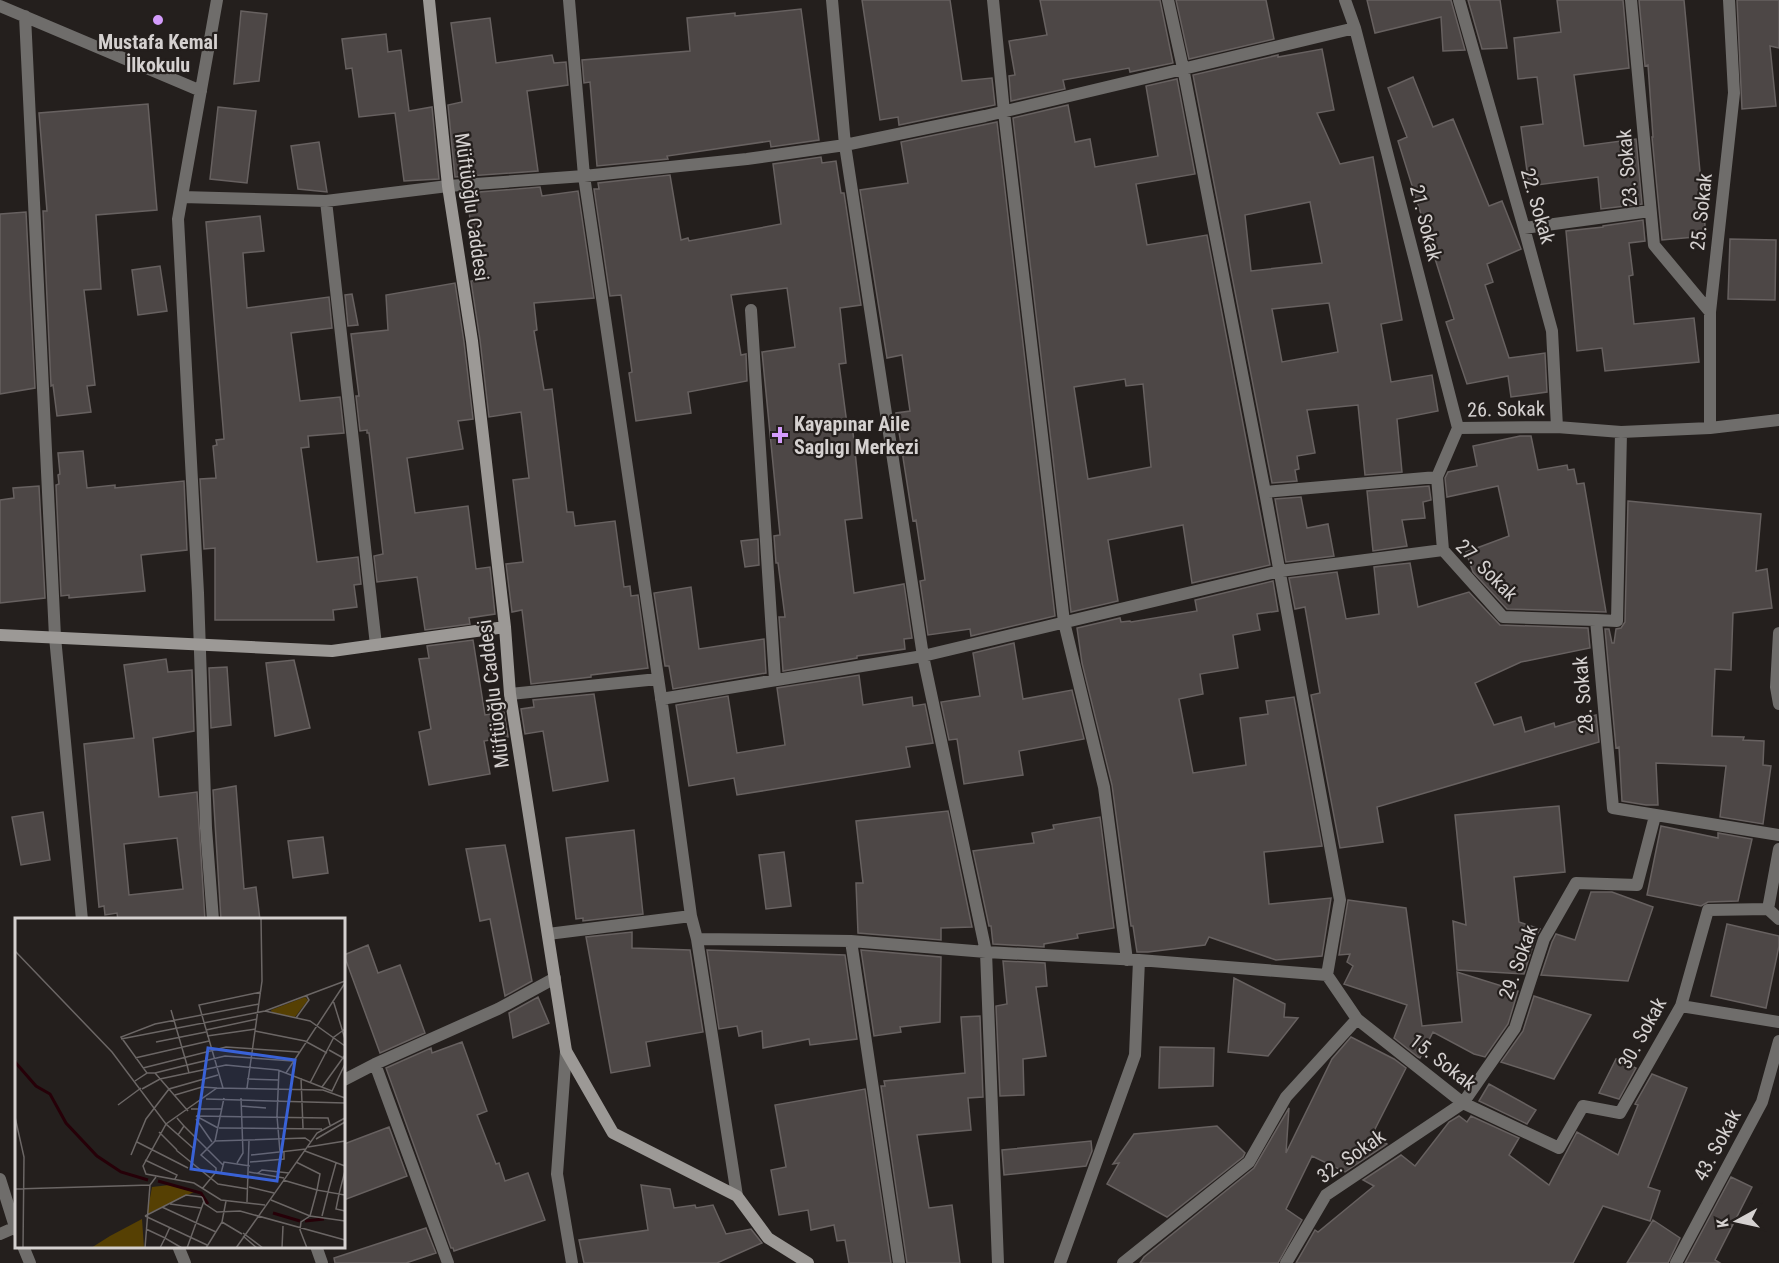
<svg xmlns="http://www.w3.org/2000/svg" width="1779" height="1263" font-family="'Roboto Condensed',sans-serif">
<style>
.building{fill:#4d4746;stroke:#676160;stroke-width:1.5;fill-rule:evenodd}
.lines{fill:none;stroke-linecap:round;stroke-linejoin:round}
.street{stroke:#6f6d6b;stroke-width:12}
.secondary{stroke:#9c9996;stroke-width:12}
.poi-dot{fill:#d49cfc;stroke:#241f1d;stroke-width:2}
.labels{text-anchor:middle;stroke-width:4.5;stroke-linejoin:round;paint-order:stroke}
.poi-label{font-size:20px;font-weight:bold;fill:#d5d1d0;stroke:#241f1d}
.street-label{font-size:20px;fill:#d5d1d0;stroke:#241f1d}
.inset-river{fill:none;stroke:#260008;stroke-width:3}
.inset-road{fill:none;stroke:#6b6665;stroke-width:1.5}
.view{fill:#3962d7;fill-opacity:0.15;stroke:#3962d7;stroke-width:3}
.inset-edge{fill:none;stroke:#d5d1d0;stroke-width:3}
</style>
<rect width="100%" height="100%" fill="#241f1d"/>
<path class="building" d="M862,0H950L962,81L992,78L995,105L899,125L898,117L880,120Z
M1040,0H1160L1173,63L1130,72L1129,68L1063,80L1065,89L1011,101L1009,76L1015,75L1009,41L1047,35Z
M1176,0H1266L1274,39L1189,59Z
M1367,0H1451L1465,50L1443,51L1441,17L1375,33Z
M1468,0H1500L1507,48L1482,49Z
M1557,0H1623L1629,68L1574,75L1584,146L1636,139L1642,204L1601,209L1598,177L1529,186L1521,127L1543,124L1537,77L1518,79L1514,38L1561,32Z
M1639,0H1684L1706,236L1662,240L1652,137H1653L1648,65L1645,66Z
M1737,0H1779V48L1770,46L1776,106L1742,109Z
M801,9L819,140L771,147L770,141L667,156L668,159L597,166L590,82L584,83L582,60L690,51L687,18L735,13V16Z
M241,11L267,14L259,81L234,84Z
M490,18L496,63L552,55L554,63L566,62L568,85L527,91L538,171L455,177L448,105L462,102L451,23Z
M386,34L388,52L401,50L409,111L432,107L439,179L404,181L395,113L359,117L352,68L346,69L342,39Z
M1322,49L1334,110L1317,113L1340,164L1373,157L1402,320L1381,324L1391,382L1432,375L1438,411L1397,419L1402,472L1365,475L1358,405L1307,410L1315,453L1297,456L1299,469L1295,470L1297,481L1272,483L1193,75L1278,55V57ZM1310,202L1322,263L1251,271L1245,215ZM1329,303L1338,352L1282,362L1272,309Z
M1413,77L1433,127L1453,119L1489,206L1502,201L1521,249L1487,264L1493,282L1485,285L1509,358L1545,353L1547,392L1511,397L1508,376L1467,384L1446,322L1454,319L1398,141L1407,137L1388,88Z
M1177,79L1195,174L1136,184L1147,245L1207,235L1270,565L1192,583L1183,525L1108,540L1118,601L1071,612L1013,118L1068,105L1075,142L1090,139L1095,167L1158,156L1146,86ZM1125,379L1126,386L1143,384L1151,467L1088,479L1074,387Z
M148,104L157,210L96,215L101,289L84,290L95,385L87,386L91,412L57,416L53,385L51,386L43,211H47L39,113Z
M218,107L256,111L247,183L210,179Z
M997,122L1055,616L971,636L970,629L928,635L920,581L925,580L916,520L913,521L896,413L910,411L902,355L887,358L860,190L908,183L901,142Z
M319,142L327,192L298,189L291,146Z
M821,157L822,163L836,161L841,193H844L861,305L840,308L846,363L839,364L847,424L852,423L862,518L845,520L854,593L904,584L912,638L904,639L905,649L857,656V658L783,671L779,617H785L778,563H776L774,536L780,535L762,352L795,347L787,288L731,295L741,355L746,354L747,381L688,392L691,413L636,421L629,373L632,372L621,295L610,296L594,189H599L598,183L670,175L681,240L688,238L689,241L781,224L773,164Z
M540,187L542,196L578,191L594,298L534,303L537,330L534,331L544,390L552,389L567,512H573L575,526L615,521L624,587L630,586L631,596L638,595L648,668L591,675V677L531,684L522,610L512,612L506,564L523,562L513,480L529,478L521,412L489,417L480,340L471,281L477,280L467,193Z
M26,212L35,388L0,394V214Z
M260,216L264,251L243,253L247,308L329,297L332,328L291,333L300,401L340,397L344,433L308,436L309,447L301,448L317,562L358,557L361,584L354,585L357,607L333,610L334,620H215V548L204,549L200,479L216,478L213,446L217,445L216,440L224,439L206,222Z
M1643,220L1645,241L1629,243L1633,275L1629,276L1634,324L1694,318L1699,362L1605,371L1602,348L1577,351L1566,231L1603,227V226Z
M1730,239L1776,240L1775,300L1728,299Z
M160,266L167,311L138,315L132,270Z
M455,283L464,342L473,419L458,421L463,449L407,458L415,513L468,506L476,569L490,567L495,614L469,618L470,624L425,630L417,577L377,582L374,556L383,554L369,433H367V430L360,431L356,396H359L351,334L388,330L386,295Z
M352,294L358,325L348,326L345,295Z
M1520,436H1531L1538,470L1567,465L1568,470L1574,469L1577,484L1584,483L1606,612L1507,609L1473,572L1466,552L1509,536L1498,486L1447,497L1445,478L1448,472L1477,466L1473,446Z
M83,451L87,488L115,485V488L184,481L187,550L141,555L145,591L69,598V595L61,596L56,485L59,484L58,475L60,474L58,453Z
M39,486L45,598L0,603V500L14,498L13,488Z
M1429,486L1431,500L1423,502L1425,518L1402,520L1407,546L1373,551L1367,491Z
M1301,497L1307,528L1328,524L1334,556L1286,562L1275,499Z
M1628,501L1761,514L1756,571L1767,569L1772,608L1733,613L1731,670L1715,669L1712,736L1744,737L1743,740L1764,741L1763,765L1771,766L1763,824L1720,817L1726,766L1656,763L1658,805H1646L1622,801L1619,747L1616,748L1615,737L1605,629H1609L1612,643H1614L1616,629L1621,628L1625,622Z
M758,539L759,565L745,567L741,541Z
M1410,563L1418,607L1469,592L1500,625L1588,628L1590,648L1521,662L1475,683L1494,725L1521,717L1525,732L1554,723L1555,727L1596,715L1599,742L1377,807L1383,842L1340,848L1311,695L1320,693L1305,607L1295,609L1289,578L1337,572L1346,619L1379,614L1374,567Z
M1273,581L1278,611L1257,614L1260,630L1233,635L1238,668L1200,674L1203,694L1179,699L1193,773L1246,765L1240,718L1268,714L1266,701L1294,697L1322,846L1264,852L1269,904L1331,898L1322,956L1276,960L1209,937L1205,945L1148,952H1137L1133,926H1131L1112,785L1082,663L1077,628L1120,618L1121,622L1130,621L1131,622L1197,611L1195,600Z
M691,587L699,649L764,639L766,673L673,689L669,666H665L654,593Z
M473,640L485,715L504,712L508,737L484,741L490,774L429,785L419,732L431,729L419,659L429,658L427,646Z
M1014,643L1023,699L1072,690L1084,739L1019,751L1023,775L964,784L957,739L949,740L941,702L980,696L973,653Z
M166,659L168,672L192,670L194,731L153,738L159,797L197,792L205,920H118L117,913L105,915L104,906L99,907L84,744L134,738L124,665ZM177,838L183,889L129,895L124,844Z
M294,660L310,728L275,736L266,663Z
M227,667L231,725L211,728L209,668Z
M859,675L863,705L912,697L913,706L925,704L933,743L906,747L910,767L737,795L734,778L689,786L676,705L728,696L737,753L785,745L777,688Z
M594,694L608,781L553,791L543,731L525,734L521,709L534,707L533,700Z
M236,786L244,889L256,887L260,920H221L213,790Z
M1559,806L1565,872L1514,877L1519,922L1540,929L1536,936L1524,974L1457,970L1453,921L1466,925L1455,815Z
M948,811L972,927L941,928V940L858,933L856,883H863L856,821Z
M43,812L50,860L21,865L12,817Z
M1100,817L1114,928L1077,934L1078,938L1044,944V947L993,944L991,926H989L973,851L1034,843L1032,833L1054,829L1053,825Z
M1661,826L1718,838V833L1752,839L1738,901L1708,902L1701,906L1647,895Z
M634,830L643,914L583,921V918L576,919L566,838Z
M323,837L328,873L293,878L288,841Z
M505,845L532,981L505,996L490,919L480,921L466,849Z
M784,852L791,906L766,909L759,855Z
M1591,892H1612L1653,907L1628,981L1541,975L1552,942L1556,934L1575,940Z
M1348,900L1406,908L1422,1026L1462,1022L1457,972L1518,991L1508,1024L1485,1057L1474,1054L1433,1032L1420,1058L1418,1057L1394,1038L1407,1005L1344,984L1353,966L1347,962L1350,954L1339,955Z
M1727,924L1779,936V946L1766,1008L1711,996Z
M632,932V948L690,950L703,1032L646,1042L650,1066L611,1073L586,937Z
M368,945L378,973L400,965L425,1033L380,1053L344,955Z
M707,950L845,955L857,1039L810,1045L809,1039L763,1048L762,1031L739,1036L737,1026L719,1029Z
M861,950L941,957L940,1022L900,1027L901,1032L874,1036Z
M1003,961L1045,963L1047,986L1036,987L1046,1056L1023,1059L1024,1095L1000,1096L996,1006L1007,1004Z
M1234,978L1285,1004L1284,1017L1298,1018L1268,1056L1228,1052Z
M1534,996L1591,1015L1554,1079L1501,1062L1523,1031Z
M538,997L549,1023L513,1038L509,1013Z
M980,1016L983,1097L968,1098L971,1130L917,1135L929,1208L952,1205L960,1263H907L881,1086H885L884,1081L965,1073L961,1017Z
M1351,1037L1394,1059L1406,1068L1373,1133L1387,1144L1345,1172L1312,1156L1286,1209L1302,1220L1278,1263H1140L1144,1257L1254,1168L1289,1108L1286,1153L1332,1059Z
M462,1042L487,1111L477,1115L496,1164L499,1163L505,1181L528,1173L545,1220L454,1251L453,1248H451L386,1068L431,1048L432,1053Z
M1160,1047L1214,1048L1213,1086L1159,1088Z
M1616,1059L1636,1068L1619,1099L1599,1093Z
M1652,1074L1687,1088L1648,1187L1660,1191L1650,1221L1603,1206L1573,1263H1296L1315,1230L1318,1232L1374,1186L1363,1180L1401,1155L1415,1166L1449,1122L1459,1116L1467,1122L1471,1116L1519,1138L1509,1155L1549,1185L1577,1132L1618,1155L1638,1105L1635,1104Z
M1489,1084L1536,1110L1527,1124L1479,1101Z
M865,1089L891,1263H849L845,1240L837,1241L834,1225L811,1230L808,1210L779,1215L771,1170L786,1167L775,1105Z
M1217,1126L1245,1153L1243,1157L1167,1217L1107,1184L1119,1163L1113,1164L1134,1134Z
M389,1127L407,1176L344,1200V1144Z
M1091,1141L1092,1151L1086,1166L1004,1175L1002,1150Z
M1731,1177L1752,1187L1715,1260L1720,1263H1685Z
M641,1185L670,1189L674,1208L695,1205L696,1208L713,1205L726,1234L751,1229L762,1243L717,1263H584L579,1240L648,1230Z
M1653,1220L1680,1238L1668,1263H1627Z
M426,1228L436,1253L406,1263H335L334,1258Z"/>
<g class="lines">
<path class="street" d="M569,0L584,176L663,711L691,916L697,939L737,1196
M832,0L845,145L923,656L986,952L998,1263
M993,0L1004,112L1064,622L1104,787L1127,960
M1459,0L1524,228L1552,331L1557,427
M1631,0L1654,245L1710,312
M0,6L201,91
M25,16L55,637L82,920
M1355,28L1458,428
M182,197L326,201L448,186L584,176L747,159L845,145L985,116L1355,28L1345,0
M326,201L376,645
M1524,228L1650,211
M751,310L775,680
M1710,428V312L1734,93L1729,0
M1621,432L1617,621L1596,620L1613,808L1779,835
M1437,477L1443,550
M1265,492L1437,477L1458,428L1557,427L1621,432L1710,428L1779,420
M1779,633L1776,687L1779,704
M510,694L658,679
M661,699L923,656L1280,571L1443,550L1503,617L1596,620
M1768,909L1779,849
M1768,909L1779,919
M213,920L206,828L198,593L178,219L217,0
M548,934L691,916
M697,939L851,941L986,952L1139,960L1327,975L1340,900L1265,492L1183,68L1168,0
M851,941L899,1263
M1327,975L1357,1019L1463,1103L1559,1148L1583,1106L1620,1113L1681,1006L1708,910L1768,909
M1681,1006L1779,1022
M566,1051L557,1174L572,1263
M375,1064L448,1263
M344,1080L375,1064L498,1009L555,978
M0,1179L16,1230
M0,1234L16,1227
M23,1246L30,1263
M178,1246L185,1263
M316,1246L322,1263
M1060,1263L1135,1055L1139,960
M1123,1263L1249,1162L1286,1097L1357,1019
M1286,1263L1326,1195L1463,1103L1515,1028L1544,939L1576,883L1637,885L1655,816
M1676,1263L1762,1102L1779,1041"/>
<path class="secondary" d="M429,0L448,186L472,341L505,627L510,694L566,1051L613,1133L737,1196L768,1238L808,1263
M0,635L332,651L505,627"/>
</g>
<g class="poi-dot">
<circle cx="158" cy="20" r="6"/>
<path d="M777 426h6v6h6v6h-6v6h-6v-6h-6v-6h6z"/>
</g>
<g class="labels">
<g class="poi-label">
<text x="158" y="49">Mustafa Kemal<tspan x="158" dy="23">İlkokulu</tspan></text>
<text x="794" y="431" text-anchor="start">Kayapınar Aile<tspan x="794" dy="23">Saglıgı Merkezi</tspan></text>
</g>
<g class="street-label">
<text transform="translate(1627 168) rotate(-95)" y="7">23. Sokak</text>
<text transform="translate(1538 206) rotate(74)" y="7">22. Sokak</text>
<text transform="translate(472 207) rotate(82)" y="7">Müftüoğlu Caddesi</text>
<text transform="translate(1701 212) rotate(-84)" y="7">25. Sokak</text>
<text transform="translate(1426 223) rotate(76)" y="7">21. Sokak</text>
<text transform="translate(1506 409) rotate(-1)" y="7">26. Sokak</text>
<text transform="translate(1487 570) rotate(45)" y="7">27. Sokak</text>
<text transform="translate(493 694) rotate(-97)" y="7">Müftüoğlu Caddesi</text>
<text transform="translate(1583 695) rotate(-95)" y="7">28. Sokak</text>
<text transform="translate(1518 962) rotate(-70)" y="7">29. Sokak</text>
<text transform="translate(1642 1033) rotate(-61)" y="7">30. Sokak</text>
<text transform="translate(1443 1062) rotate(38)" y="7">15. Sokak</text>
<text transform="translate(1717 1145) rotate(-62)" y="7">43. Sokak</text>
<text transform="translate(1351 1156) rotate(-35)" y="7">32. Sokak</text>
</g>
</g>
<g transform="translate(15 918)">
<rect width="330" height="330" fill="#241f1d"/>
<path d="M290,79L293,82L280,99L257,95L256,92ZM154,267L179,274L132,296L137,269ZM127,301L129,330H76L95,318Z" fill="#564003"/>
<path class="inset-river" d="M0,144L21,168L35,176L51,205L82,238L106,254L133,262M143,263L186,275L193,286M258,295L285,303M290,303L309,301"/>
<path class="inset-road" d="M0,33L97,134L151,206L128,248L131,256L179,265L206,282L250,287M318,82L330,121M156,92L172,147L210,138L278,143M250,93L295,103L330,128M281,100L294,82L291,77M191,112L242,101M240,113L290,123L312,135M192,118L241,111M106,121L250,93L330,63M141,124L191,114M314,132L330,141M120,140L194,123M128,150L211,129L284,134M264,152L262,198L265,234L291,231M132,155H140L173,193M140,155L172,147L174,155M271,155L330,65M286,160L288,210M232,161L263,162M120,163L132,155L106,119L140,106L244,86M295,165L319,119L330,111M307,169L330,137M208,170L184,87L246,74M232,170L247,63L246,0M127,171L145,161L211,147L263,152L317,173L330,146M160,177L187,169L202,170M209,180L200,223L290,220L296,224M191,181L330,185M103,187L126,170M226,188L251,190M176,191H207M0,199L9,239L8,330M162,200L169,208L163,217M181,201L197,224M169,208L208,247M203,210L181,198L313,200L315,207M204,210L307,211M144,214L162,232M301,221L330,204M200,223L186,237L201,250V254M122,224L173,250M293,229L330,223M178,230L151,206L202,170L308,172L330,180M161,232L203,266L233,271M290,233L330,248M116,237L131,201L154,171L203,157M236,237L264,234M130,242L162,257L160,261M235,244L269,241V233M222,245L228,235L226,180M201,254L234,260M234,254L269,260M206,255L209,244L235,248M242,256L247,252L274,255M268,262L302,272L305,256L281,244M234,269L259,275M0,271L135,267L141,259M187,271L201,254M330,277L324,276L321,291L330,293M187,279L190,286L202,294L225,293L330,322M256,282L295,298L330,303M232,284L234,223M155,286L186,290M147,289L201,314M130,298L192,327M130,298L171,277L187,279M295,298L302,272L313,274L321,245M307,298L313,274L324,276L330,253M207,304L227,316M131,311L150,320L155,309M228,315L248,330M228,318L242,330M130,330L135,267M145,330L150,320L167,330M172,330L189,283M191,330L207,304L211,283M221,330L302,215L330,200M267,330L268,308M292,330L285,312L286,304L295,298"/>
<path class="view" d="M193,130L280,142L262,263L176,251Z"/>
<rect width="330" height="330" class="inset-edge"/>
</g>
<g transform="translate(1737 1221) rotate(262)" stroke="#241f1d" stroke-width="4.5" paint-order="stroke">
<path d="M0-4.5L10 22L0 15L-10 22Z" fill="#d5d1d0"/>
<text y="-9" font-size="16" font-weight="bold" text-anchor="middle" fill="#d5d1d0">K</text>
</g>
</svg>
